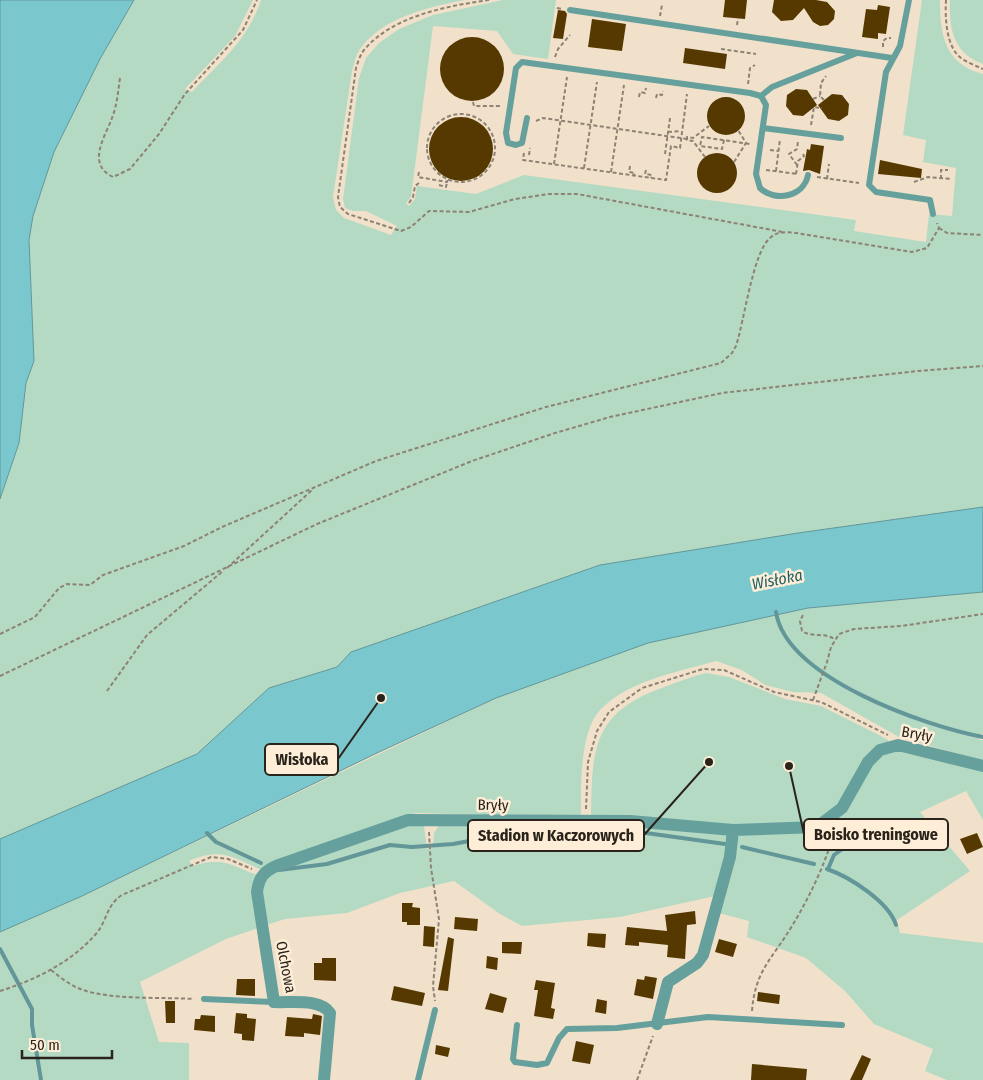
<svg xmlns="http://www.w3.org/2000/svg" width="983" height="1080" font-family="'Fira Sans Condensed',sans-serif">
<style>
.green{fill:#b4dac4}
.water{fill:#7ac8ce;stroke:#629698}
.lines{fill:none;stroke-linecap:round;stroke-linejoin:round}
.stream{stroke:#629698;stroke-width:4}
.building{fill:#563900}
.path{stroke:#8d8273;stroke-width:2;stroke-dasharray:4 2.5;stroke-linecap:butt}
.lane{stroke:#65a09c;stroke-width:6}
.street{stroke:#65a09c;stroke-width:12}
.labels{text-anchor:middle;stroke-width:5;stroke-linejoin:round;paint-order:stroke}
.street-label{font-size:15px;fill:#29231b;stroke:#feeed7}
.water-label{font-size:16px;font-style:italic;fill:#1d5e63;stroke:#feeed7}
.leader{fill:none;stroke:#29231b;stroke-width:2}
.callout-dot{fill:#29231b;stroke:#feeed7;stroke-width:2}
.callout{fill:#feeed7;stroke:#29231b;stroke-width:2}
.callout-label{font-size:16px;text-anchor:middle;font-weight:bold;fill:#29231b}
</style>
<rect width="100%" height="100%" fill="#f1e1ca"/>
<path class="green" d="M134,0H253L235,36L185,89L192,92C220,62 248,40 261,0H465C429,7 383,17 360,49C356,55 354,64 352,71L333,197L336,210L344,218L391,235L397,226L366,211H353L345,208L343,199L359,78L366,58L379,43L399,29L433,15L503,0H556L548,59L513,54L497,31L433,26L411,197L406,203L409,206L415,199L417,186L476,194L524,175L856,220L854,231L926,242L929,214L952,216L956,168L923,162L926,140L903,135L922,0H940C940,36 945,64 983,74V507L798,533L600,565L351,652L337,667L270,688L197,754L0,839V499L19,443L26,382L34,361L29,240L33,216L54,152L100,59Z
M950,0H983V64C953,53 949,29 950,0Z
M983,592V733L979,740H983V761L899,737L821,693L793,692L765,685L742,670L716,661C678,672 629,680 600,710C579,733 581,788 581,818L416,813L278,862L262,870C232,857 221,847 189,861L193,866C220,856 232,865 257,875L258,928L226,939L140,982L159,1042L189,1043V1080H0V932L82,896L496,698L648,643L808,608Z
M706,673L729,677L785,699L821,706L879,735L888,740V743L839,805L817,822L759,827L591,817C592,753 591,714 659,689C675,683 690,677 706,673Z
M893,749L983,769V820L966,791L920,812L970,871L897,920L900,933L983,943V1080H947L925,1071L933,1049L874,1024L845,991L806,958L747,937L749,921L719,913L738,835L825,827L876,759Z
M414,823L424,826L427,849L433,848L434,833L440,824L638,825L724,834L727,836L724,863L715,896L620,917L522,926L500,914L454,881L400,893L347,913L285,919L266,925L262,883L268,874Z"/>
<path class="water" d="M0,0H134L100,59L54,152L33,216L29,240L34,361L26,383L19,443L0,499Z
M983,507V592L808,608L648,643L496,698L377,753L82,896L0,932V839L197,754L269,688L337,667L351,652L600,565L798,533Z"/>
<g class="lines">
<path class="stream" d="M776,612C786,678 925,726 983,737
M207,833L216,842L261,863
M742,847L814,864
M827,869C850,877 889,902 896,925
M828,869L834,855L856,839L868,824L873,822L897,821L912,825L943,844
M279,870L327,864L390,845L412,847L453,844L507,834L639,832L725,844
M0,949L32,1009V1025L41,1080"/>
</g>
<path class="building" d="M725,0H747L745,19L723,17Z
M774,0H816L827,2L835,11L834,19L828,25L820,26L813,22L804,8L793,20L781,21L772,12Z
M878,5L890,7L886,34L878,33V39L862,37L866,9L877,10Z
M558,10L565,11L567,14L563,39L553,38Z
M592,19L626,24L622,51L588,47Z
M440 69a32 32 0 1 1 64 0a32 32 0 1 1-64 0Z
M685,48L727,54L725,69L683,63Z
M796,89L807,90L817,105L803,116L793,115L786,106L787,95Z
M832,94L842,95L849,104L848,115L839,121L828,119L818,105Z
M707 116a19 19 0 1 1 38 0a19 19 0 1 1-38 0Z
M429 149a32 32 0 1 1 64 0a32 32 0 1 1-64 0Z
M811,144L824,146L820,174L809,170L803,171L807,149L810,150Z
M697 173a20 20 0 1 1 40 0a20 20 0 1 1-40 0Z
M880,160L922,169L921,178L878,174Z
M977,833L983,847L967,854L960,839Z
M402,903H413L412,907L420,908V925H407V922H402Z
M695,911L696,924L687,925L685,959L667,957L668,945L639,942V946L625,945L627,927L667,931L665,915Z
M455,917L478,919L477,931L454,929Z
M424,926L435,927L434,947L423,946Z
M588,933L606,934L605,948L587,946Z
M448,937L454,939L448,991L438,990Z
M719,939L737,944L733,957L715,952Z
M502,942H522L521,954L502,953Z
M487,956L498,958L497,970L486,968Z
M322,958H336V981L314,980V963H322Z
M645,976L657,978L653,999L634,995L637,979L644,980Z
M237,979H255V996L236,995Z
M536,980L555,983L551,1008L555,1009L553,1019L534,1016L538,990H534Z
M394,986L425,993L422,1006L391,1000Z
M758,992L780,995L779,1004L757,1001Z
M490,993L507,998L503,1013L485,1009Z
M597,999L607,1001L606,1014L595,1012Z
M165,1001H175V1023H166Z
M236,1013L247,1014V1018L256,1019L254,1041L242,1040V1034L234,1033Z
M313,1014L322,1016L320,1035L304,1033V1037L285,1036L287,1017L312,1019Z
M201,1015L215,1016V1032L194,1030L195,1019H200Z
M576,1041L594,1045L590,1064L572,1061Z
M436,1045L450,1048L448,1057L435,1054Z
M862,1055L871,1059L862,1080H850Z
M752,1064L807,1069L806,1080H751Z"/>
<g class="lines">
<path class="path" d="M489,0C447,6 392,16 364,50C360,55 358,62 356,68L338,197L340,207L348,214L401,231L411,227L429,211L469,212L515,199L549,194H577L783,232
M946,0C945,16 946,40 956,53C962,61 974,65 983,69
M557,8L562,9
M660,16L662,5
M737,25L738,18
M883,47V41L887,38H891
M721,49L756,54
M555,57L558,49L570,35
M120,78C118,92 117,105 112,118C105,137 86,164 113,177L130,169L159,134L185,94L243,30L257,0
M748,84L750,68L755,65
M639,97L640,92L645,93L646,88
M656,98L657,94L662,95L663,91
M813,99L820,96
M824,100L820,96L821,83L826,76
M473,102L474,106H500
M427 148a34 34 0 1 1 68 0a34 34 0 1 1-68 0Z
M536,121L543,118L687,139
M811,125L814,107L822,108
M668,132L681,131
M724,140L722,149L700,146L702,137L750,144
M770,150L778,151
M524,153L523,160L666,180L671,146L680,148L687,94
M665,154L670,118
M529,155L530,148
M705,157L693,141L687,140V137L693,138L709,126
M734,162L746,143L738,130
M554,164L567,77
M797,165L789,154L797,149L798,141
M630,166L629,172L635,173L634,175
M584,168L597,82
M646,170L645,174L652,175L651,178
M766,170L798,174
M776,171L780,139
M419,172L418,177L447,182L448,179
M611,172L624,85
M796,174L798,161L804,156L803,154
M817,177L859,183
M827,179L829,164
M941,179V170H948
M914,182L928,177L952,179
M439,185L446,187L447,182
M409,203L413,197L415,186L419,183
M939,228L947,233L983,235
M227,568L312,490
M803,615L800,621L802,631C812,638 824,632 834,639
M0,634L35,617L59,588L67,584L90,585L103,575L184,546L222,527L376,461L546,407L721,363L732,353L736,346C744,322 753,252 770,238C777,231 787,232 796,233L912,252L927,248L939,228L937,223
M0,676L317,524L472,461L555,433L610,417L722,393L917,371L983,366
M107,691L147,635L223,571
M813,700L827,662L831,647L839,634L854,629L901,626L983,614
M586,809L588,762L597,731L609,712L642,688L703,669L724,670L774,692L821,702L888,735
M429,832L431,868L439,919L433,986L435,1001
M51,970C61,978 71,986 83,990C112,1000 163,997 194,999
M0,991C35,980 70,963 95,935C107,922 106,905 122,895L211,857L228,859L252,869
M752,1011C755,970 773,958 792,926C810,896 826,863 835,829
M637,1080L653,1036"/>
<path class="lane" d="M909,0L900,46L886,72L869,185L876,192L930,200L933,214
M570,10L892,58
M761,96L772,87L857,53
M527,118L522,143L516,145L508,143L506,133L516,68L522,62L750,93L761,96L766,105L756,174L760,188C776,203 804,196 808,175
M763,128L841,138
M204,999L274,1002
M517,1025L513,1059L515,1062L537,1065L547,1063L559,1038L567,1029L617,1028L708,1017L842,1025
M418,1080L435,1010"/>
<path class="street" d="M657,1024L668,982L697,963L703,955L730,857L733,830
M324,1080L330,1013C320,998 291,1003 274,1002L257,892C259,878 263,872 276,866L408,820L630,821L733,830L817,827L842,808L868,762L880,750L898,745L983,766"/>
</g>
<g class="labels">
<g class="street-label">
<text transform="translate(917 734) rotate(10)" y="5">Bryły</text>
<text transform="translate(493 805) rotate(1)" y="5">Bryły</text>
<text transform="translate(286 967) rotate(79)" y="5">Olchowa</text>
</g>
<g class="water-label">
<text transform="translate(777 579) rotate(-11)" y="6">Wisłoka</text>
</g>
</g>
<path class="leader" d="M381 698L338 759M789 766L804 834M709 762L644 835"/>
<g class="callout-dot">
<circle cx="381" cy="698" r="5"/>
<circle cx="789" cy="766" r="5"/>
<circle cx="709" cy="762" r="5"/>
</g>
<g class="callout">
<rect x="265" y="744" width="73" height="31" rx="5"/>
<rect x="804" y="819" width="144" height="31" rx="5"/>
<rect x="468" y="820" width="176" height="31" rx="5"/>
</g>
<g class="callout-label">
<text x="302" y="765">Wisłoka</text>
<text x="876" y="840">Boisko treningowe</text>
<text x="556" y="841">Stadion w Kaczorowych</text>
</g>
<path d="M22 1050v8h90v-8" fill="none" stroke="#29231b" stroke-width="2.5"/>
<text x="30" y="1050" font-size="15" fill="#29231b" stroke="#feeed7" stroke-width="4" paint-order="stroke">50 m</text>
</svg>
